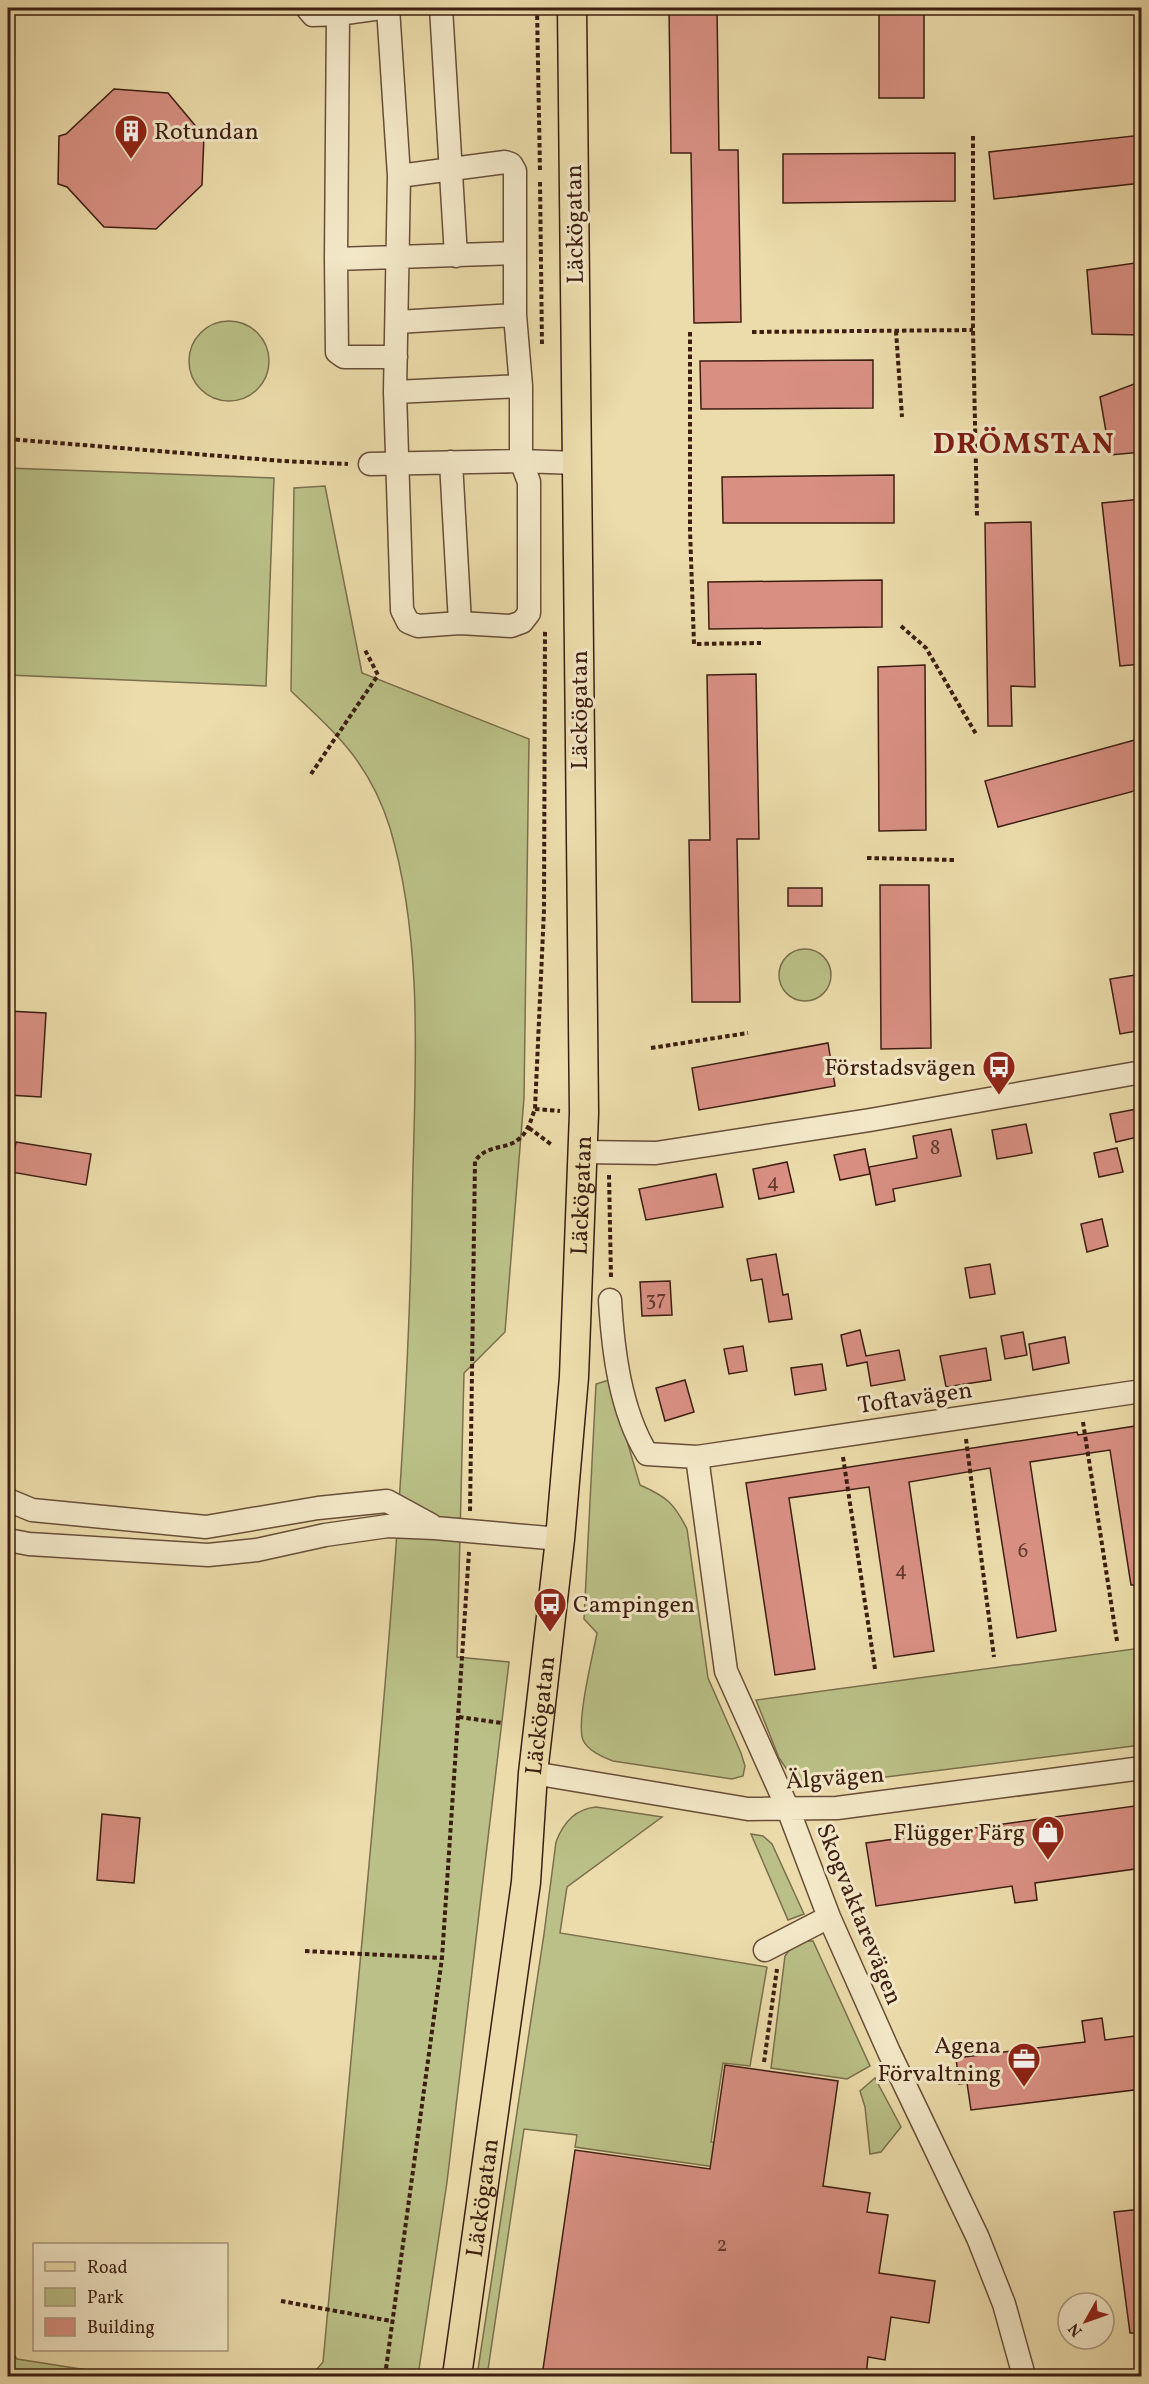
<svg xmlns="http://www.w3.org/2000/svg" width="1149" height="2384" font-family="Vollkorn,serif">
<style>
.green{fill:#bac087;stroke:#7b6f4c;stroke-width:1.5}
.building{fill:#d99083;stroke:#3c1e11;stroke-width:1.5}
.lines{fill:none;stroke-linecap:round;stroke-linejoin:round}
.minor-casing{stroke:#684e38;stroke-width:25}
.major-casing{stroke:#3c1e11;stroke-width:31}
.path{stroke:#3c1e11;stroke-width:4;stroke-dasharray:4.5 3;stroke-linecap:butt}
.minor{stroke:#f3e8c8;stroke-width:22}
.major{stroke:#ecdcab;stroke-width:28}
.labels{text-anchor:middle;stroke-width:6;stroke-linejoin:round;paint-order:stroke}
.number-label{font-size:21px;fill:#633a2e}
.poi-label{font-size:24px;fill:#3c1e11;stroke:#f3e8c8;text-anchor:end}
.street-label{font-size:24px;fill:#3c1e11;stroke:#f3e8c8}
.district-label{font-size:30px;font-weight:bold;letter-spacing:1.5px;fill:#7a1f14;stroke:#f3e8c8}
</style>
<rect width="100%" height="100%" fill="#ecdcab"/>
<filter id="stains"><feTurbulence type="fractalNoise" baseFrequency=".00333" numOctaves="4"/><feColorMatrix values="0 0 0 0 .2 0 0 0 0 .09 0 0 0 0 .02 0 0 0 .5 -.17"/></filter>
<radialGradient id="worn" r=".72"><stop offset=".6" stop-color="#630" stop-opacity="0"/><stop offset="1" stop-color="#630" stop-opacity=".3"/></radialGradient>
<path class="green" d="M189 361a40 40 0 1 1 80 0a40 40 0 1 1-80 0Z
M8,468L274,478L266,686L8,675Z
M325,486L362,673L529,739L524,1098L505,1332L464,1373L457,1657L509,1662L447,2182L418,2376H311L323,2362C338,2197 354,2031 369,1865C389,1648 408,1431 412,1213C414,1086 426,950 390,828C370,764 338,735 291,691L294,488Z
M779 975a26 26 0 1 1 52 0a26 26 0 1 1-52 0Z
M609,1380L640,1485C667,1497 674,1503 687,1529L708,1678L741,1753L745,1766L743,1776L732,1779L613,1761C603,1757 588,1751 583,1740C576,1722 593,1655 597,1633L584,1619L596,1384Z
M1141,1648V1745L846,1782L794,1780L779,1758L756,1700Z
M596,1807L662,1817L567,1887L560,1933L767,1967L750,2066L723,2063L711,2142L747,2148L743,2171L575,2147L577,2135L524,2129L487,2376H477L544,1934L556,1842C563,1823 575,1809 596,1807Z
M751,1834L763,1836L772,1844L804,1914L788,1920Z
M807,1941H813L870,2066L847,2079L771,2068L785,1956L790,1949Z
M875,2078L901,2127L881,2152L870,2154L865,2107L860,2091Z
M8,2347L17,2359L126,2376H8Z"/>
<path class="building" d="M669,8H717L719,150H738L741,322L694,323L691,153H671Z
M879,8H924V98H879Z
M114,89L168,93L204,136L202,185L156,229L104,227L67,187L58,184L59,136L66,134Z
M1142,135V183L994,199L989,152Z
M955,153V201L783,203V154Z
M1142,262V335L1092,334L1087,270Z
M873,360V408L701,409L700,361Z
M1142,381V452L1110,455L1100,397Z
M894,475V523H723L722,477Z
M1142,499V664L1120,666L1102,503Z
M1031,522L1035,687L1011,686L1012,726H988L985,523Z
M882,580V627L709,629L708,582Z
M925,665L926,830L879,831L878,667Z
M756,674L759,839H737L740,1002H692L689,840H710L707,675Z
M1142,738V789L998,827L985,781Z
M880,885H929L931,1048L881,1049Z
M788,888H822V906H788Z
M1142,974V1030L1120,1034L1110,979Z
M8,1011L46,1013L41,1097L8,1095Z
M828,1043L835,1086L699,1110L692,1068Z
M1142,1108V1136L1116,1142L1110,1114Z
M1026,1124L1032,1153L997,1159L992,1130Z
M951,1129L961,1176L893,1189L895,1201L876,1205L869,1167L917,1158L913,1136Z
M16,1142L91,1154L86,1185L11,1172Z
M1117,1148L1123,1172L1099,1177L1094,1153Z
M865,1149L870,1174L840,1180L834,1155Z
M787,1162L794,1192L759,1199L753,1169Z
M716,1174L723,1207L646,1220L639,1189Z
M1102,1219L1108,1246L1087,1252L1081,1224Z
M776,1254L783,1295L788,1294L792,1319L769,1322L762,1279L751,1281L747,1259Z
M990,1264L995,1294L970,1298L965,1268Z
M670,1281L672,1315L642,1316L640,1282Z
M860,1330L866,1356L899,1350L905,1380L871,1386L867,1362L847,1366L841,1335Z
M1023,1332L1027,1355L1005,1359L1001,1336Z
M1065,1337L1069,1363L1033,1370L1029,1344Z
M743,1346L747,1371L729,1374L724,1349Z
M986,1348L991,1380L946,1387L940,1356Z
M822,1364L826,1390L795,1395L791,1368Z
M685,1380L694,1412L665,1421L656,1388Z
M1142,1425V1585H1131L1110,1450L1030,1462L1056,1631L1017,1638L990,1468L909,1482L934,1651L894,1657L869,1487L789,1498L815,1669L775,1675L746,1483L1077,1432L1078,1435Z
M1142,1805V1868L1035,1883L1037,1900L1015,1903L1012,1886L876,1906L866,1843Z
M102,1814L140,1818L134,1883L97,1880Z
M1102,2018L1105,2040L1142,2035V2089L971,2110L967,2083L959,2084L956,2058L1085,2042L1082,2021Z
M725,2065L838,2081L823,2186L870,2193L867,2212L888,2215L879,2273L935,2281L929,2323L891,2317L885,2360L868,2357L866,2376H542L575,2150L710,2169Z
M1142,2209V2333H1130L1114,2212Z"/>
<g class="lines">
<g class="minor-casing">
<path id="minor" d="M307,8L313,15L338,14L336,259
M388,8L399,176L395,392L402,610L408,622L418,626L460,623L511,626L522,622L529,613V482L521,461V386L515,315V171L511,164L505,162L399,176
M441,8L456,256
M338,14L381,8
M397,322L515,315
M396,357H344L337,352L336,259L514,253
M395,392L521,386
M451,462L460,623
M370,464L521,461L577,463
M583,1152L656,1153L870,1120L1142,1072
M610,1300C613,1350 620,1410 647,1454L697,1457L1142,1391
M697,1457L726,1671L788,1809L829,1917L889,2052L978,2238L1004,2304L1024,2376
M8,1500L32,1510L206,1527L318,1508L387,1501L431,1525
M8,1540L29,1544L208,1555L257,1550L325,1535L388,1526L435,1528L560,1539
M533,1773L748,1809L837,1808L1142,1768
M765,1950L829,1917"/>
</g>
<g class="major-casing">
<g id="major">
<path id="s1" d="M457,2376L526,1882L533,1773L560,1539L574,1377L584,1113L572,8"/>
</g>
</g>
<path class="path" d="M537,8L540,172
M973,136V330L977,516
M540,182L542,346
M896,331L902,417
M690,332V530L694,644L761,643
M752,332L973,330
M8,439L283,461L348,464
M901,626L926,648L976,734
M311,774L378,675L365,650
M867,858L954,860
M651,1048L748,1033
M535,1109L560,1111
M529,1128L552,1145
M609,1175L611,1278
M1083,1422L1117,1641
M966,1439L994,1657
M843,1457L875,1669
M470,1511L475,1161C488,1143 507,1151 520,1138C529,1130 531,1119 535,1109L544,910L545,629
M459,1717L502,1723
M305,1951L442,1958
M764,2062L777,1969
M281,2301L391,2321
M385,2376L442,1958L469,1552"/>
<use href="#minor" class="minor"/>
<use href="#major" class="major"/>
</g>
<defs>
<g id="building-pin" transform="scale(1.725)"><path d="M0 17L-7.5 6A9.5 9.5 0 1 1 7.5 6Z" fill="#8f2418" stroke="#f3e8c8"/><path d="M-4-6H4V6H1V3H-1V6H-4ZM-2.5-4.3h1.7v1.8h-1.7ZM.8-4.3h1.7v1.8H.8ZM-2.5-1h1.7V.8h-1.7ZM.8-1h1.7V.8H.8Z" fill="#fff"/></g>
<g id="bus-pin" transform="scale(1.725)"><path d="M0 17L-7.5 6A9.5 9.5 0 1 1 7.5 6Z" fill="#8f2418" stroke="#f3e8c8"/><path d="M-5-6H5V4H4V6H2V4H-2V6H-4V4H-5ZM-3.5-4V0h7V-4ZM-3.5 1.2v1.5H-2V1.2ZM2 1.2v1.5H3.5V1.2Z" fill="#fff"/></g>
<g id="shop-pin" transform="scale(1.725)"><path d="M0 17L-7.5 6A9.5 9.5 0 1 1 7.5 6Z" fill="#8f2418" stroke="#f3e8c8"/><path d="M-5-2.5h2.3a2.7 3.5 0 0 1 5.4 0H5L5.5 6h-11ZM-1.5-2.5h3a1.5 2.3 0 0 0-3 0Z" fill="#fff"/></g>
<g id="office-pin" transform="scale(1.725)"><path d="M0 17L-7.5 6A9.5 9.5 0 1 1 7.5 6Z" fill="#8f2418" stroke="#f3e8c8"/><path d="M-6-3h4V-5.5h4V-3h4V5H-6ZM-1-4.5V-3h2v-1.5ZM-6 0V1H6V0Z" fill="#fff"/></g>
</defs>
<g fill-rule="evenodd">
<use href="#building-pin" x="131" y="131"/>
<use href="#bus-pin" x="999" y="1067"/>
<use href="#bus-pin" x="550" y="1604"/>
<use href="#shop-pin" x="1048" y="1832"/>
<use href="#office-pin" x="1024" y="2059"/>
</g>
<g class="labels">
<g class="number-label">
<text x="935" y="1154">8</text>
<text x="773" y="1188">4</text>
<text x="656" y="1305">37</text>
<text x="1023" y="1557">6</text>
<text x="901" y="1576">4</text>
<text x="722" y="2251">2</text>
</g>
<g class="poi-label">
<text x="154" y="139" text-anchor="start">Rotundan</text>
<text x="976" y="1075">Förstadsvägen</text>
<text x="573" y="1612" text-anchor="start">Campingen</text>
<text x="1025" y="1840">Flügger Färg</text>
<text x="1001" y="2053">Agena<tspan x="1001" dy="28">Förvaltning</tspan></text>
</g>
<g class="street-label">
<text transform="translate(574 224) rotate(-91)" y="8">Läckögatan</text>
<text transform="translate(579 710) rotate(-90)" y="8">Läckögatan</text>
<text dy="8" stroke="none"><textPath href="#s1" startOffset="1188">Läckögatan</textPath></text>
<text transform="translate(915 1397) rotate(-8)" y="8">Toftavägen</text>
<text dy="8" stroke="none"><textPath href="#s1" startOffset="666">Läckögatan</textPath></text>
<text transform="translate(835 1777) rotate(-4)" y="8">Älgvägen</text>
<text transform="translate(860 1914) rotate(68)" y="8">Skogvaktarevägen</text>
<text dy="8" stroke="none"><textPath href="#s1" startOffset="180">Läckögatan</textPath></text>
</g>
<g class="district-label">
<text x="1024" y="453">DRÖMSTAN</text>
</g>
</g>
<rect width="1149" height="2384" fill="none" stroke="#ecdcab" stroke-width="30"/>
<rect x="9" y="9" width="1131" height="2366" fill="none" stroke="#3c1e11" stroke-width="3"/>
<rect x="15" y="15" width="1119" height="2354" fill="none" stroke="#3c1e11" stroke-width="1.5"/>
<rect x="33" y="2243" width="195" height="108" fill="#f3e8c8" stroke="#aa977f" stroke-width="1.5"/>
<rect x="45" y="2262" width="30" height="9" fill="#ecdcab" stroke="#aa977f" stroke-width="1.5"/>
<text x="87" y="2273" font-size="18" fill="#3c1e11">Road</text>
<rect x="45" y="2288" width="30" height="18" fill="#bac087" stroke="#aa977f" stroke-width="1.5"/>
<text x="87" y="2303" font-size="18" fill="#3c1e11">Park</text>
<rect x="45" y="2318" width="30" height="18" fill="#d99083" stroke="#aa977f" stroke-width="1.5"/>
<text x="87" y="2333" font-size="18" fill="#3c1e11">Building</text>
<g transform="translate(1086 2321) rotate(230)"><circle r="28" fill="#f3e8c8" stroke="#aa977f" stroke-width="1.5"/>
<path d="M0-4.5L10 22L0 15L-10 22Z" fill="#8f2418"/>
<text y="-9" font-size="16" font-weight="bold" text-anchor="middle" fill="#3c1e11">N</text>
</g>
<rect width="100%" height="100%" filter="url(#stains)"/>
<rect width="100%" height="100%" fill="url(#worn)"/>
</svg>
